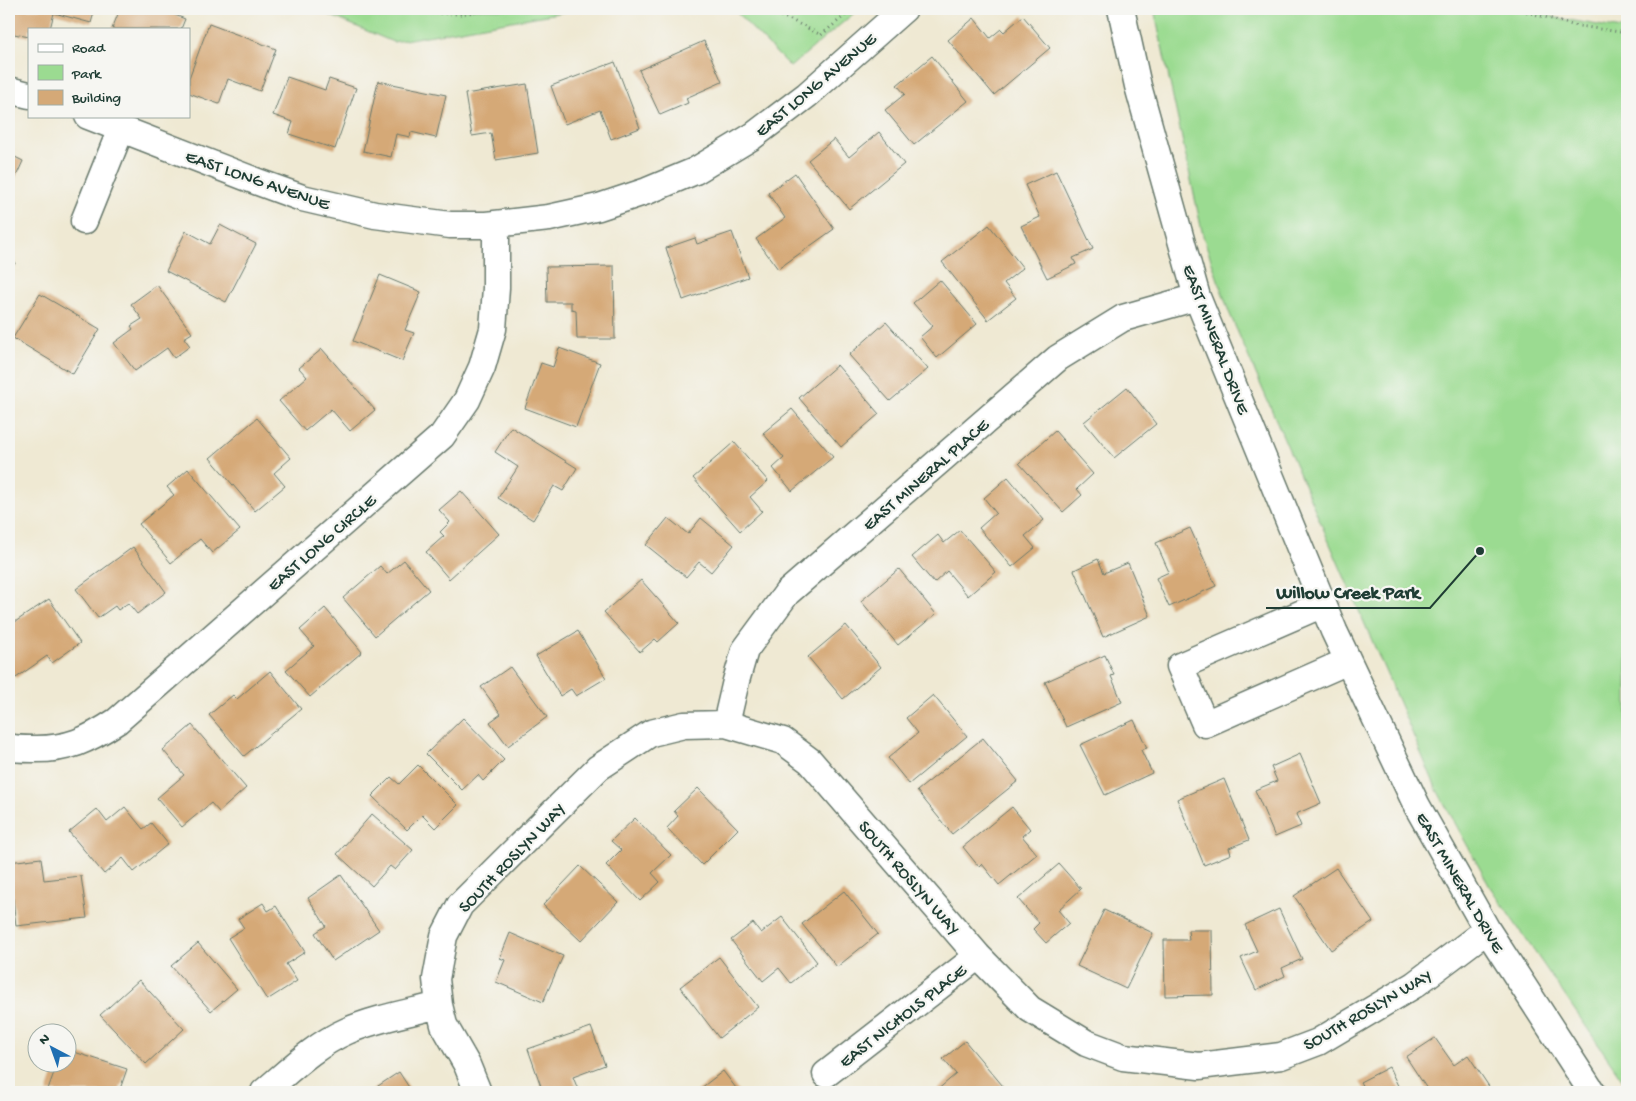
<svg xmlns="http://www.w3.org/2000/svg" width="1636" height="1101" font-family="'Gochi Hand',sans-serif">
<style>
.green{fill:#9bdb91;stroke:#5d8c62}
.building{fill:#d5a977}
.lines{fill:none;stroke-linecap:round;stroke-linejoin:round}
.minor-casing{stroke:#68796c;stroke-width:29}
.path{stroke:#68796c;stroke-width:3;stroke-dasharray:1 4;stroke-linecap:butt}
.minor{stroke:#fff;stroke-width:26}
.labels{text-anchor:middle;stroke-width:4.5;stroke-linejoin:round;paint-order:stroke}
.street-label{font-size:18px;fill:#1f3d34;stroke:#f6f6f2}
.leader{fill:none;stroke:#1f3d34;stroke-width:2}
.callout-dot{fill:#1f3d34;stroke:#f6f6f2;stroke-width:2}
.callout-label{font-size:19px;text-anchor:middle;font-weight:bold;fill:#1f3d34;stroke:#f6f6f2;stroke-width:4.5;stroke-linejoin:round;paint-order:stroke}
</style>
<rect width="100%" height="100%" fill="#f6f6f2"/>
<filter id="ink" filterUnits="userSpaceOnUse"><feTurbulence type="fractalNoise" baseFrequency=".02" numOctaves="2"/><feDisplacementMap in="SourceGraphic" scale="10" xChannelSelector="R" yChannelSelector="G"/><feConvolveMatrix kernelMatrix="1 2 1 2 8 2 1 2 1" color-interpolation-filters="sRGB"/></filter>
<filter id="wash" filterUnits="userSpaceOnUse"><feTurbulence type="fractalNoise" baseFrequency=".0096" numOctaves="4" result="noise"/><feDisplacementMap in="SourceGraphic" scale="20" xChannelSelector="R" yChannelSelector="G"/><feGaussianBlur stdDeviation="1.12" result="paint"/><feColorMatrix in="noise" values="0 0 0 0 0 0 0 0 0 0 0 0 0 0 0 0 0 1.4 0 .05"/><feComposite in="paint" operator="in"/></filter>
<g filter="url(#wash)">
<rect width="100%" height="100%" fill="#efe9d3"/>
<path class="green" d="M315,9H580L393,42Z
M733,9H859L790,67Z
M1154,9H1529L1557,18L1627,30V1086L1490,887L1437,790L1229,312L1203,236Z"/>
<g id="blocks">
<path class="building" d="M9,9H95L91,23L54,13L50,29H29V37L9,33Z
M120,9H160L185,19L181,29H112Z
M1023,16L1050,48L994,95L948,40L974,18L990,38L1001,29L1004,32Z
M209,24L276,49L260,91L228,79L219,104L189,93V78Z
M704,41L722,82L686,98L688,103L660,115L639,70Z
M932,56L968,101L914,145L885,110L905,94L897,85Z
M615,62L640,128L611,139L600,110L565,124L551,86Z
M287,77L325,90L329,79L356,88L335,149L289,134L293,122L273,115Z
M378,81L446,95L436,138L411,132L410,137L396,134L391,157L363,151Z
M527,84L538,153L496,160L491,133L472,136L465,94Z
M879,132L904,164L849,209L808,160L834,139L849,157Z
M9,154L23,161L9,192Z
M1056,171L1093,249L1073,258L1076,264L1047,278L1021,226L1040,217L1025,185Z
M795,173L834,229L778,269L756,239L785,218L768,193Z
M220,225L256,244L226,302L166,271L186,231L210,244Z
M989,225L1023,268L1004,283L1016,298L988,320L942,262Z
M732,232L748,277L683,300L666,248L695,238L697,244Z
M9,247L15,264L9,266Z
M614,266L615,339H577L576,310L571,309V302H547L546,267Z
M380,275L421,292L405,330L414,333L402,361L353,341Z
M940,280L977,324L937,358L920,337L933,326L913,303Z
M157,285L192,333L184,338L190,346L174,358L167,348L135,371L114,343L133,329L131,326L142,319L131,304Z
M40,294L100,329L73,374L13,338Z
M886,322L928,369L890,401L849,355Z
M559,348L600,363L576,427L525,408L541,363L553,367Z
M322,349L375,410L350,431L331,409L305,431L279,401L307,377L299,368Z
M837,365L879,414L841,447L799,398Z
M1127,387L1156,424L1114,458L1084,422Z
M792,409L833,457L792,491L773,468L784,458L763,433Z
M257,418L291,458L274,473L285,486L255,511L210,458Z
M511,427L577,468L563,491L554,486L533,520L498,498L518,467L495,452Z
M1055,431L1093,474L1077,489L1082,495L1063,512L1019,463Z
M734,442L768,481L750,497L762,511L740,531L693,478Z
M188,469L240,530L212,553L200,539L171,563L139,524L174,495L167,487Z
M1008,477L1044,520L1025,536L1035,548L1012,567L979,528L996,513L984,498Z
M461,491L499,534L449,579L426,552L444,536L440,532L450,522L439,510Z
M668,518L688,534L701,518L734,545L711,572L699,562L686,577L646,545Z
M1190,528L1216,586L1169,607L1156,578L1169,572L1156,543Z
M960,530L996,572L968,596L947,571L934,583L912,557L938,535L944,543Z
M133,547L166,592L137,614L128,603L118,610L115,606L98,618L76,589Z
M1098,559L1104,573L1128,563L1150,616L1103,637L1074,570Z
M404,560L429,590L375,636L343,598L380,566L387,574Z
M899,569L936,614L898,645L861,601Z
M641,580L679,623L658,642L655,639L640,652L604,612Z
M49,599L80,643L52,663L47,656L16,678L9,667V626Z
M325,608L362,652L310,697L286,670L314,646L300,630Z
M846,625L881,667L843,699L808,657Z
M578,631L606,678L576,696L571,689L560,696L536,656Z
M1105,655L1114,675L1111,676L1122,702L1066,727L1045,682Z
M510,667L547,717L508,746L490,722L501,714L481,687Z
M270,671L301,709L244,756L209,715L233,695L237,699Z
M933,695L967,736L909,784L888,758L918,733L906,718Z
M463,718L504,760L483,781L478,775L462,790L426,754Z
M1134,720L1147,748L1141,750L1152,773L1105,795L1080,745Z
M192,725L246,788L219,812L211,803L182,827L157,798L184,775L163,750Z
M983,738L1018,781L952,834L917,791Z
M1300,754L1321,803L1296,814L1301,826L1275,837L1255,790L1277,781L1271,767Z
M418,765L458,805L435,828L422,815L407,830L372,796L391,777L399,784Z
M1224,779L1249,840L1229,848L1231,854L1204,865L1177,799Z
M698,788L738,829L702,865L667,828L678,816L674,811Z
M125,807L143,829L151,823L168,844L134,872L123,858L104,874L69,832L97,809L107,822Z
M1012,807L1030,829L1022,836L1037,854L999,885L982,864L979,867L963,847Z
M372,814L413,850L395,870L390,866L372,886L337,854Z
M635,818L671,855L652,873L660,882L640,901L606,865L621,850L611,841Z
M41,858L44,880L81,876L87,918L16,926L9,862Z
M1059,864L1081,889L1058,910L1069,923L1046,943L1033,929L1039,923L1018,899Z
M580,866L618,902L581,941L543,905Z
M1336,868L1373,922L1331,950L1294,896Z
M341,875L379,930L333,961L315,933L326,926L308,898Z
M844,891L878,934L837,967L802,924Z
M263,903L268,911L276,906L305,952L286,964L297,981L267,1000L228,938L244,928L238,919Z
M1279,909L1302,959L1282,968L1285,976L1256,990L1241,958L1257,951L1245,925Z
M1104,910L1153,933L1126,989L1077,966Z
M782,917L817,962L791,983L779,968L763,981L731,940L753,923L761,933Z
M1188,930H1212L1213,995L1165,996L1164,940H1189Z
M510,933L563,956L543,1002L496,982L505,960L500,958Z
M198,943L237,989L211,1011L171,966Z
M719,957L758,1007L719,1038L680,987Z
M139,980L184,1029L146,1064L100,1015Z
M591,1027L605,1065L573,1077L579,1092H543L528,1049Z
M1435,1038L1454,1065L1468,1055L1490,1088L1484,1092H1429L1406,1057Z
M965,1041L1008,1092H937L936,1091L956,1074L943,1059Z
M68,1050L127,1069L119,1092H47L57,1064H68Z
M1389,1067L1401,1092H1366L1360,1082Z
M723,1071L739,1092H696Z
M399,1072L412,1092H369Z"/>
</g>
</g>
<g filter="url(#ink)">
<use href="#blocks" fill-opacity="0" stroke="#68796c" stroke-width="1"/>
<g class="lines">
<g class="minor-casing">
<path id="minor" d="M1121,9L1138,86L1197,297L1334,631L1417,806L1487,930L1592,1092
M9,90L29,95
M88,116L258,182L302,198L375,215L450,225H486L549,218L599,207L647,191L695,171L753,136L807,95L904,9
M84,221L121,129
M1323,604L1180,666L1205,724L1348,661
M726,724L736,681L745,650L787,593L1058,358L1123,318L1197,297
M9,747C16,749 24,749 32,749C68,750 88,740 117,721L442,436L467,400L482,367L493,329L496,288V224
M826,1074L978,956
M264,1092C290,1070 315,1045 347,1031C376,1018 409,1013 439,1005
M478,1092L467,1065L444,1025L439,1005L436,979L444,936L460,905L598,768L651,733L684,725L726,724L783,741L810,761L978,956L1030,1009L1086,1043L1123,1057L1199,1066L1281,1056L1318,1042L1414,985L1487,930"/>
</g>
<path class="path" d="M385,9L420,13L460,14L498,9
M762,9L791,20L821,35L853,9
M1517,9L1572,25L1627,33"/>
<use href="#minor" class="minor"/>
</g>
</g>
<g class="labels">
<g class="street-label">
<text transform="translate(815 84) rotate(-40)" y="6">EAST LONG AVENUE</text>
<text transform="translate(258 179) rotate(19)" y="6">EAST LONG AVENUE</text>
<text transform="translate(1217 339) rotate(69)" y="6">EAST MINERAL DRIVE</text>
<text transform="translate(925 474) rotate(-41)" y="6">EAST MINERAL PLACE</text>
<text transform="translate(321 542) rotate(-41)" y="6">EAST LONG CIRCLE</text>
<text transform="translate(511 857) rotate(-46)" y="6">SOUTH ROSLYN WAY</text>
<text transform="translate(910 877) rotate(49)" y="6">SOUTH ROSLYN WAY</text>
<text transform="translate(1461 882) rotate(60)" y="6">EAST MINERAL DRIVE</text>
<text transform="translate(1367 1009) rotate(-30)" y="6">SOUTH ROSLYN WAY</text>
<text transform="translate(902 1015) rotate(-38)" y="6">EAST NICHOLS PLACE</text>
</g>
</g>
<path class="leader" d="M1480 551L1430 608H1266"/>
<circle class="callout-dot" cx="1480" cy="551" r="5"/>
<g class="callout-label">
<text x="1348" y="598">Willow Creek Park</text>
</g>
<rect width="1636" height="1101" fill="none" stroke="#f6f6f2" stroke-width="30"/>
<rect x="28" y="28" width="162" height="90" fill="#f6f6f2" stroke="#a0aca6"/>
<rect x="38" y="44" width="25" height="8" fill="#ffffff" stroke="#a0aca6"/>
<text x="72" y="52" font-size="15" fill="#1f3d34">Road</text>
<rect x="38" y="65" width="25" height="15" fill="#9bdb91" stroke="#a0aca6"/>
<text x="72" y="78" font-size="15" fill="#1f3d34">Park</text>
<rect x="38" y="90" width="25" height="15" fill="#d5a977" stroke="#a0aca6"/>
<text x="72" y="102" font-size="15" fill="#1f3d34">Building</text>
<g transform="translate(52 1048) rotate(319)"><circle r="24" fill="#f6f6f2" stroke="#a0aca6"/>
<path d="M0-4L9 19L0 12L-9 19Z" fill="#1f6fb2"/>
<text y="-8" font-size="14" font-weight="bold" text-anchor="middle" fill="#1f3d34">N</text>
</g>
</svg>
